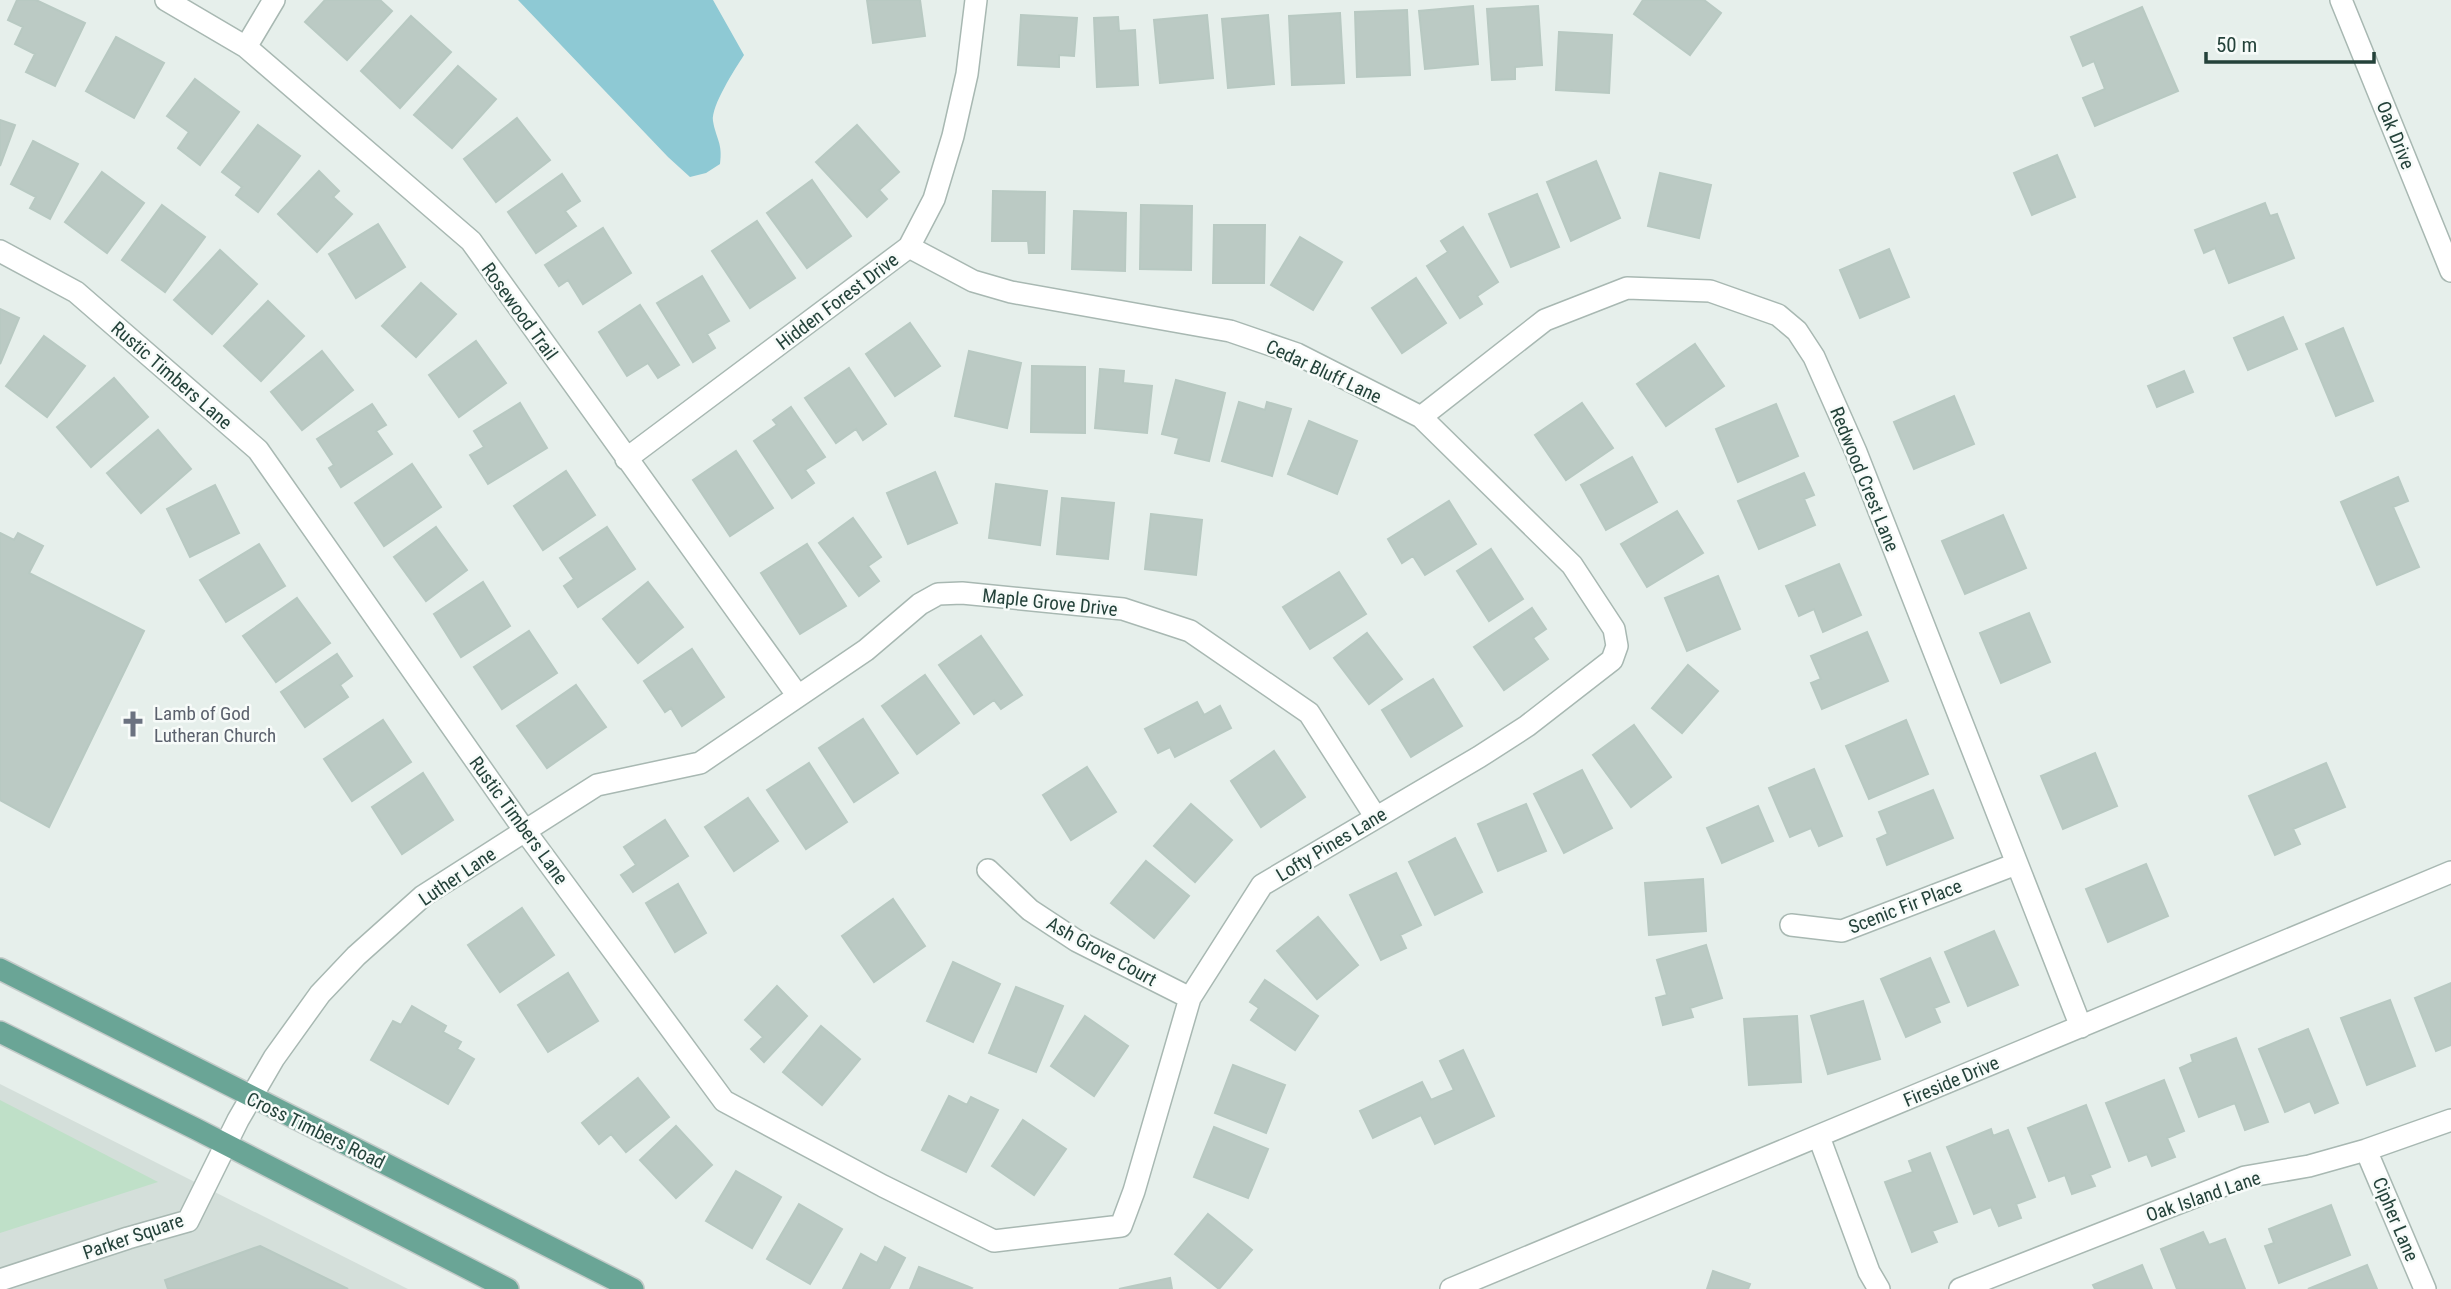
<svg xmlns="http://www.w3.org/2000/svg" width="2451" height="1289" font-family="'Roboto Condensed',sans-serif">
<style>
.built{fill:#d4dfda}
.green{fill:#bfe0c8}
.water{fill:#8ec9d4}
.building{fill:#bbcac4;stroke:#b8c9c2;stroke-width:2}
.lines{fill:none;stroke-linecap:round;stroke-linejoin:round}
.minor-casing{stroke:#a8b8b2;stroke-width:24}
.primary-casing{stroke:#c2cac8;stroke-width:24}
.minor{stroke:#fff;stroke-width:21}
.primary{stroke:#6aa596;stroke-width:21}
.labels{text-anchor:middle;stroke-width:5;stroke-linejoin:round;paint-order:stroke}
.street-label{font-size:19px;fill:#24423a;stroke:#f7fbf9}
.worship-label{font-size:19px;fill:#5b616d;stroke:#f7fbf9;text-anchor:start}
</style>
<rect width="100%" height="100%" fill="#e6efeb"/>
<path class="built" d="M0,1084L408,1289H0Z"/>
<path class="green" d="M0,1100L158,1182L0,1233Z"/>
<path class="water" d="M518,0H713L744,55C735,69 711,106 713,121C716,139 723,143 720,164L706,173L690,177L668,157Z"/>
<path class="building" d="M17,0H36L85,23L55,86L26,72L35,54L15,44L23,27L8,20Z
M325,0H380L392,11L347,60L305,22Z
M867,0H920L925,36L873,43Z
M1643,0H1704L1721,13L1690,55L1634,14Z
M1473,6L1478,64L1425,69L1419,11Z
M1538,6L1542,65L1515,67V79L1492,80L1487,9Z
M2142,7L2178,91L2095,126L2083,98L2105,89L2094,61L2083,66L2071,37Z
M1407,10L1410,75L1357,77L1355,12Z
M1340,13L1344,83L1292,85L1289,16Z
M1021,15L1077,18L1074,56L1059,55V67L1018,65Z
M1207,15L1213,78L1160,83L1154,20Z
M1268,15L1274,84L1228,88L1222,19Z
M411,16L451,52L400,108L361,71Z
M1118,17L1119,31L1135,30L1138,85L1097,87L1094,18Z
M1559,32L1612,35L1609,93L1556,90Z
M116,37L164,63L134,118L86,91Z
M458,66L496,99L452,148L414,115Z
M195,79L239,112L200,165L178,148L189,132L167,116Z
M517,118L550,160L496,202L464,159Z
M0,120L15,125L0,166Z
M258,125L300,156L258,212L236,195L242,187L222,172Z
M857,125L899,172L879,190L887,199L867,217L816,162Z
M33,141L78,164L50,219L30,208L36,197L11,184Z
M2057,155L2075,197L2032,215L2014,173Z
M1596,161L1620,218L1571,241L1547,182Z
M319,171L339,191L333,197L352,214L317,252L278,214Z
M102,172L144,203L107,253L65,222Z
M1660,173L1711,185L1699,238L1648,226Z
M562,174L580,201L565,211L576,226L536,253L508,212Z
M812,180L851,236L807,268L767,213Z
M993,191L1045,192L1044,253H1029L1028,241H992Z
M1537,194L1559,247L1511,267L1489,214Z
M2265,203L2270,216L2277,214L2294,258L2229,283L2215,248L2204,253L2195,230Z
M162,205L205,237L165,292L122,260Z
M1141,205L1192,206L1191,270L1140,269Z
M1074,211L1126,213L1125,271L1072,269Z
M757,221L795,278L750,308L712,251Z
M378,224L405,267L356,298L329,254Z
M1214,225H1265L1264,283H1213Z
M1463,227L1498,282L1477,296L1482,304L1460,318L1427,266L1448,252L1441,241Z
M603,228L631,273L583,304L568,280L559,286L545,265Z
M1300,237L1342,262L1313,310L1271,285Z
M1889,249L1909,297L1860,318L1840,270Z
M220,250L257,284L212,334L174,300Z
M702,276L729,321L707,334L715,348L693,362L657,303Z
M1416,278L1446,323L1402,353L1372,308Z
M421,283L456,314L416,357L382,326Z
M268,301L304,336L261,381L224,346Z
M640,305L679,365L658,378L648,363L627,376L599,332Z
M0,309L19,318L0,364Z
M2283,317L2297,349L2248,370L2234,338Z
M910,323L940,366L895,396L866,354Z
M2343,328L2373,401L2336,416L2306,344Z
M44,336L85,366L47,417L6,386Z
M476,341L506,383L459,417L429,375Z
M1695,344L1724,386L1666,426L1637,384Z
M322,351L353,390L302,430L271,392Z
M969,351L1021,363L1007,428L955,416Z
M1032,366L1085,367V433L1031,432Z
M849,368L886,424L863,440L856,429L836,443L805,398Z
M1100,369L1124,371L1123,383L1152,386L1147,433L1095,428Z
M2184,371L2193,392L2157,407L2148,386Z
M114,378L148,417L91,467L57,427Z
M1176,380L1225,393L1209,461L1175,453L1179,438L1162,434Z
M1954,396L1974,444L1914,469L1894,422Z
M1239,402L1265,410L1267,402L1291,409L1272,476L1222,461Z
M520,403L547,448L488,484L470,455L484,447L474,431Z
M1582,403L1613,448L1566,480L1535,435Z
M372,404L386,425L376,431L392,454L341,487L329,468L334,465L317,439Z
M1776,404L1798,456L1738,482L1716,429Z
M791,407L825,457L805,470L814,483L792,498L754,441L777,425L773,420Z
M1309,421L1357,441L1337,494L1288,474Z
M158,430L191,469L141,513L107,473Z
M736,451L773,508L730,536L693,480Z
M1632,457L1657,502L1606,530L1581,485Z
M412,464L441,507L384,546L355,503Z
M566,471L595,515L543,550L514,506Z
M935,472L957,523L908,544L887,493Z
M1804,473L1814,495L1804,499L1815,525L1759,549L1738,501Z
M2398,477L2408,501L2393,507L2419,567L2377,585L2341,502Z
M996,484L1047,491L1040,545L989,538Z
M215,485L239,533L190,557L167,509Z
M1062,498L1114,503L1108,559L1057,554Z
M1449,501L1476,544L1425,575L1413,556L1402,563L1388,539Z
M1677,511L1703,553L1647,587L1621,544Z
M1151,514L1202,520L1196,575L1145,569Z
M2003,515L2026,568L1965,594L1942,541Z
M853,518L881,557L868,566L879,581L859,596L819,543Z
M436,527L467,570L426,601L394,557Z
M607,527L635,569L578,607L564,586L574,579L560,558Z
M0,533L14,540L18,533L43,546L29,573L144,631L49,827L0,800Z
M259,544L285,586L226,622L200,580Z
M807,544L846,606L800,634L761,573Z
M1491,549L1523,599L1489,621L1457,571Z
M1839,564L1861,615L1823,632L1814,609L1799,616L1786,586Z
M1339,572L1366,614L1310,649L1283,607Z
M1718,576L1740,629L1687,651L1665,598Z
M483,582L510,626L461,657L434,614Z
M648,582L683,627L638,663L603,619Z
M297,598L330,643L276,682L243,636Z
M1532,608L1546,629L1533,638L1548,659L1504,690L1474,647Z
M2029,613L2050,662L2001,683L1980,633Z
M529,631L557,673L502,709L474,667Z
M1867,632L1888,681L1822,709L1811,683L1821,679L1811,656Z
M1367,633L1402,679L1369,704L1334,658Z
M981,636L1022,695L1001,709L994,700L974,714L939,665Z
M692,649L724,697L682,726L671,708L665,712L644,681Z
M337,654L352,676L340,685L348,697L305,727L281,692Z
M1688,665L1718,691L1682,733L1652,708Z
M925,675L959,723L917,754L882,706Z
M1433,679L1462,726L1411,757L1382,710Z
M576,685L606,727L547,768L517,726Z
M1197,702L1204,715L1220,706L1231,728L1175,757L1170,747L1158,753L1145,729Z
M863,719L898,773L854,802L819,748Z
M383,720L411,762L352,801L324,759Z
M1906,720L1928,774L1869,799L1846,746Z
M1634,725L1671,777L1631,807L1593,755Z
M1274,751L1305,797L1261,827L1231,781Z
M2095,753L2117,806L2063,829L2041,776Z
M809,763L847,822L806,849L767,790Z
M2326,763L2345,807L2293,829L2300,844L2275,855L2249,796Z
M1087,767L1116,812L1071,840L1043,795Z
M1814,769L1842,836L1819,846L1811,828L1790,837L1769,788Z
M1582,770L1612,828L1564,853L1534,794Z
M423,773L453,820L402,854L372,807Z
M1933,790L1953,838L1887,865L1877,839L1888,834L1879,812Z
M748,798L778,841L734,871L705,827Z
M1191,804L1232,840L1195,882L1154,846Z
M1526,804L1546,851L1498,871L1478,824Z
M1758,806L1773,841L1722,863L1707,828Z
M665,820L688,856L633,892L621,875L636,865L624,847Z
M1455,838L1482,892L1435,915L1409,862Z
M1146,861L1189,896L1154,938L1111,903Z
M2146,864L2168,916L2108,942L2086,889Z
M1396,873L1421,925L1400,935L1406,948L1381,960L1350,895Z
M1703,879L1706,931L1649,935L1645,883Z
M678,884L706,933L675,952L646,903Z
M893,899L925,946L874,982L842,936Z
M522,908L554,955L500,992L468,945Z
M1318,917L1358,965L1317,999L1277,951Z
M1994,931L2018,985L1968,1006L1945,952Z
M1706,945L1722,998L1690,1008L1693,1017L1663,1025L1656,998L1667,995L1657,960Z
M1930,958L1949,1002L1934,1008L1940,1022L1906,1037L1881,979Z
M953,962L1000,984L973,1042L927,1021Z
M568,973L598,1021L548,1052L518,1005Z
M1265,980L1318,1016L1295,1050L1251,1020L1259,1008L1250,1002Z
M2451,983V1045L2436,1051L2415,998Z
M777,986L807,1016L764,1062L751,1049L763,1037L745,1020Z
M1016,987L1063,1006L1036,1072L989,1053Z
M2390,1000L2415,1066L2367,1085L2341,1018Z
M1863,1001L1880,1059L1828,1074L1811,1016Z
M412,1006L446,1026L443,1032L461,1042L457,1049L474,1059L448,1104L371,1060L393,1021L401,1025Z
M1085,1016L1128,1046L1094,1096L1051,1066Z
M1797,1016L1801,1082L1749,1085L1744,1019Z
M821,1026L860,1059L822,1105L783,1072Z
M2308,1029L2338,1103L2315,1113L2310,1101L2285,1112L2259,1049Z
M2236,1038L2268,1122L2245,1130L2235,1103L2199,1117L2180,1068L2193,1062L2191,1055Z
M1463,1050L1494,1116L1435,1144L1421,1115L1373,1138L1360,1111L1422,1082L1431,1100L1454,1090L1440,1061Z
M1233,1065L1285,1085L1266,1133L1215,1113Z
M638,1078L669,1117L626,1152L611,1134L599,1144L582,1123Z
M2164,1080L2184,1131L2167,1138L2175,1157L2152,1166L2147,1154L2129,1161L2106,1103Z
M949,1096L967,1105L971,1097L998,1110L966,1172L922,1150Z
M2086,1105L2110,1167L2090,1175L2095,1186L2072,1194L2065,1175L2049,1181L2028,1128Z
M1023,1120L1066,1149L1034,1195L992,1166Z
M676,1126L712,1165L676,1198L640,1160Z
M1214,1127L1268,1149L1248,1198L1194,1177Z
M1991,1129L1993,1136L2008,1130L2035,1197L2016,1204L2021,1218L1999,1226L1991,1207L1974,1214L1947,1147Z
M1930,1153L1957,1222L1932,1231L1937,1242L1912,1252L1885,1182L1913,1172L1909,1161Z
M736,1171L781,1197L752,1248L706,1221Z
M799,1204L842,1229L810,1284L767,1259Z
M2331,1205L2350,1255L2279,1283L2265,1246L2274,1243L2269,1229Z
M1208,1214L1252,1250L1219,1289L1175,1254Z
M2203,1232L2209,1245L2225,1239L2245,1289H2177L2161,1249Z
M260,1246L348,1289H168L165,1280Z
M885,1247L905,1258L889,1289H843L861,1254L877,1263Z
M2142,1265L2152,1289H2095L2093,1285Z
M2367,1265L2377,1289H2308Z
M919,1267L972,1288L971,1289H910Z
M1713,1271L1750,1284L1748,1289H1707Z
M1170,1278L1172,1289H1119Z"/>
<g class="lines">
<g class="minor-casing">
<path id="minor" d="M166,0L246,47L471,241L798,696
M2341,0L2451,271
M246,47L274,0
M0,251L76,292L258,450L525,831L724,1101L883,1186L994,1241L1121,1226L1134,1191L1190,998L1262,885L1479,757L1527,726L1612,660L1617,646L1614,629L1572,565L1421,417L1297,354L1230,331L1011,292L973,281L909,247
M1421,417L1545,320L1627,288L1710,291L1778,315L1797,331L1814,357L1856,452L2081,1027
M626,459L909,247L934,199L953,136L967,74L976,0
M988,870L1030,910L1077,941L1190,998
M1791,925L1842,931L2016,864
M1819,1137L1869,1272L1879,1289
M2366,1150L2425,1289
M0,1280L128,1238L188,1221L238,1120L274,1058L320,994L356,956L423,896L597,785L700,763L866,650L920,604L938,594L962,593L1123,609L1190,631L1309,713L1375,816
M1451,1289L2451,872
M1960,1289L2245,1177L2309,1166L2366,1150L2451,1120"/>
</g>
<g class="primary-casing">
<path id="primary" d="M0,969L633,1289
M0,1032L196,1129L508,1289"/>
</g>
<use href="#minor" class="minor"/>
<use href="#primary" class="primary"/>
</g>
<defs>
<g id="church-bare" transform="scale(2.1)"><path d="M-1.2-6h2.4v3.5h3.3v2.4h-3.3V6h-2.4V-.1h-3.3v-2.4h3.3Z" fill="#6b7280" stroke="#f7fbf9" stroke-width="2.5" paint-order="stroke"/></g>
</defs>
<g fill-rule="evenodd">
<use href="#church-bare" x="133" y="724"/>
</g>
<g class="labels">
<g class="street-label">
<text transform="translate(2396 135) rotate(68)" y="7">Oak Drive</text>
<text transform="translate(837 301) rotate(-37)" y="7">Hidden Forest Drive</text>
<text transform="translate(520 311) rotate(54)" y="7">Rosewood Trail</text>
<text transform="translate(1324 371) rotate(25)" y="7">Cedar Bluff Lane</text>
<text transform="translate(172 375) rotate(41)" y="7">Rustic Timbers Lane</text>
<text transform="translate(1865 479) rotate(68)" y="7">Redwood Crest Lane</text>
<text transform="translate(1050 602) rotate(6)" y="7">Maple Grove Drive</text>
<text transform="translate(519 820) rotate(54)" y="7">Rustic Timbers Lane</text>
<text transform="translate(1331 844) rotate(-31)" y="7">Lofty Pines Lane</text>
<text transform="translate(457 876) rotate(-34)" y="7">Luther Lane</text>
<text transform="translate(1905 906) rotate(-21)" y="7">Scenic Fir Place</text>
<text transform="translate(1102 951) rotate(29)" y="7">Ash Grove Court</text>
<text transform="translate(1951 1081) rotate(-23)" y="7">Fireside Drive</text>
<text transform="translate(316 1130) rotate(26)" y="7">Cross Timbers Road</text>
<text transform="translate(2203 1196) rotate(-19)" y="7">Oak Island Lane</text>
<text transform="translate(2396 1219) rotate(67)" y="7">Cipher Lane</text>
<text transform="translate(133 1236) rotate(-19)" y="7">Parker Square</text>
</g>
<g class="worship-label">
<text x="154" y="720">Lamb of God<tspan x="154" dy="22">Lutheran Church</tspan></text>
</g>
</g>
<path d="M2206 52v10h168v-10" fill="none" stroke="#24423a" stroke-width="3.5"/>
<text x="2216" y="52" font-size="21" fill="#24423a" stroke="#f7fbf9" stroke-width="5" paint-order="stroke">50 m</text>
</svg>
